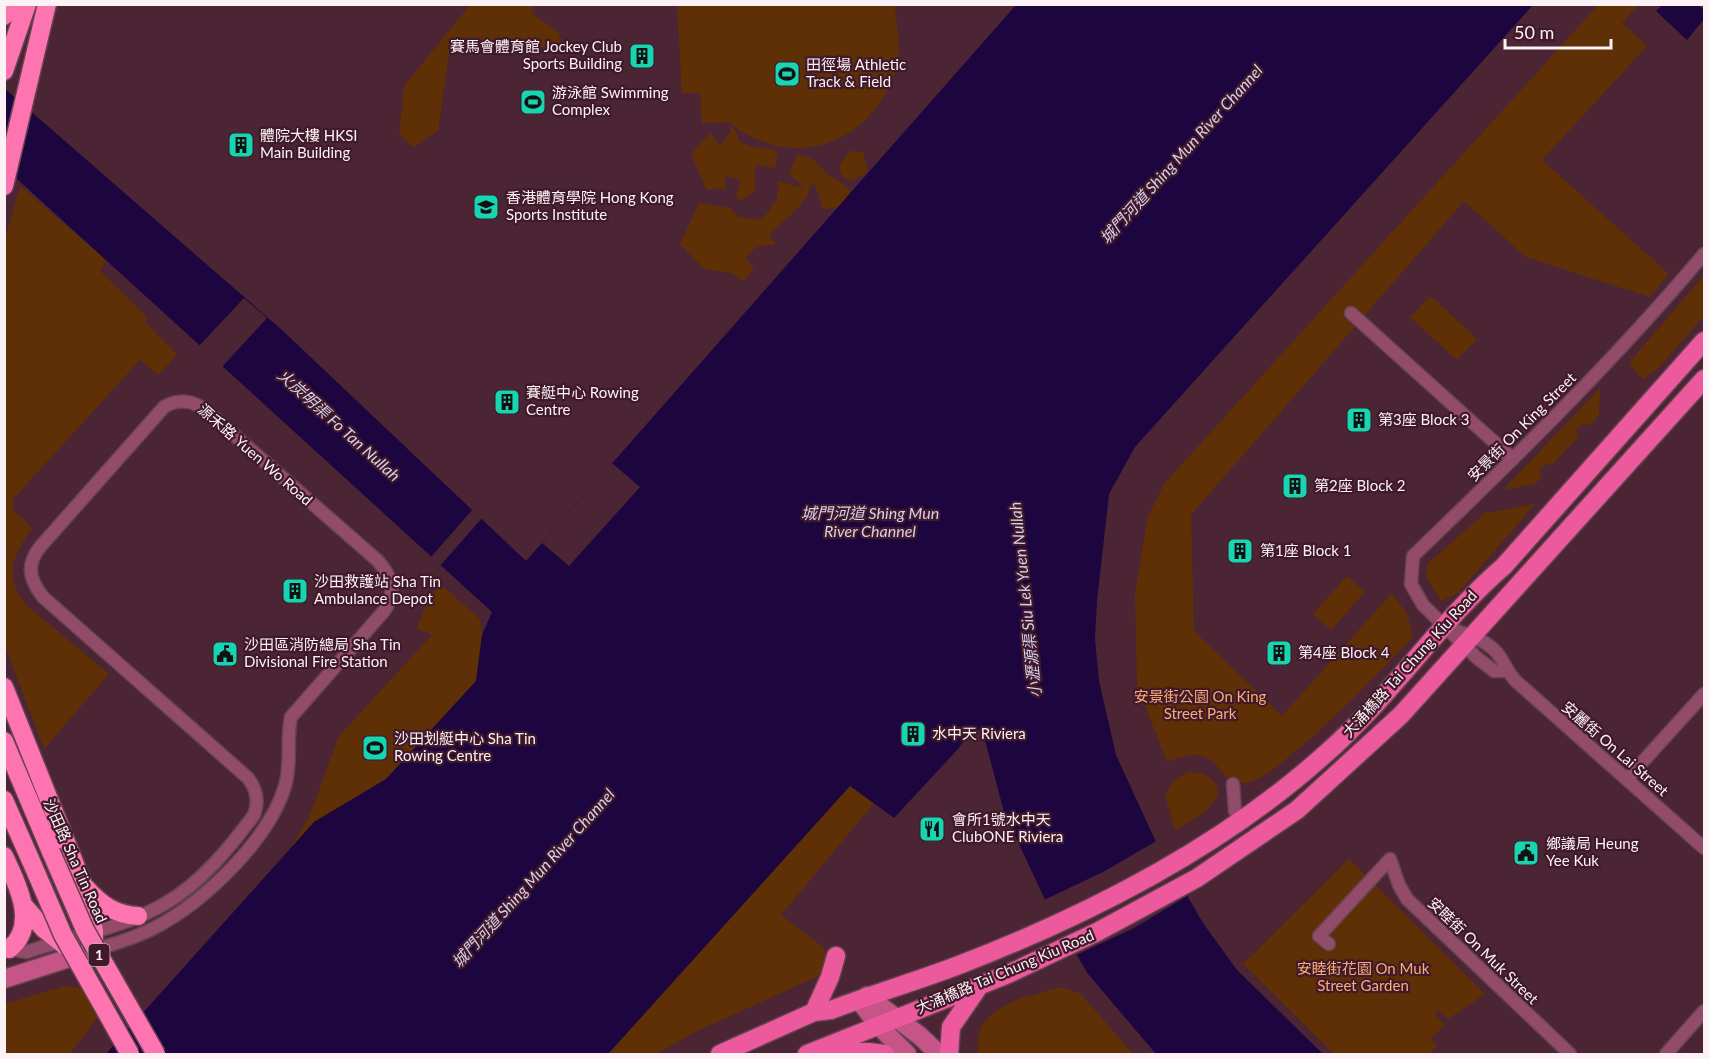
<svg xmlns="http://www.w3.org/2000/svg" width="1709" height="1059" font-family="Lato,'Noto Sans TC',sans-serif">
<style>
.green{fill:#5f3006}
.water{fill:#1d063f}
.pier{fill:#4b2534}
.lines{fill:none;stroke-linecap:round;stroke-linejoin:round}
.street-casing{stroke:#64424f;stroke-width:15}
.secondary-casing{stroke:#64424f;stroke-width:21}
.primary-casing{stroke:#64424f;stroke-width:21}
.highway-casing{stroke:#64424f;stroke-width:21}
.street{stroke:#924b69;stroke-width:12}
.secondary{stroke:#c55586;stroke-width:18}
.primary{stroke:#ec5a9d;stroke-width:18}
.highway{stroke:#fe74b0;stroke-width:18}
.highway-bridge-casing{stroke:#64424f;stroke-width:21;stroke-linecap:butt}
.highway-bridge{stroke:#fe74b0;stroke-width:18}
.labels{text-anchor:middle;stroke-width:4.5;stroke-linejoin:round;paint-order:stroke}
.shield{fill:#401a2a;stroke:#c4b0b7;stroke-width:1.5}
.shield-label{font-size:14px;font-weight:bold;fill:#fcf1f4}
.poi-label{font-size:15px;fill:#fcf1f4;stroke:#401a2a;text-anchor:start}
.street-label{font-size:15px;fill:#fcf1f4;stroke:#401a2a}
.park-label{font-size:15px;fill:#faac75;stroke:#401a2a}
.water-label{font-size:16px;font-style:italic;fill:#d6d0ec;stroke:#401a2a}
</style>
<rect width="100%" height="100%" fill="#4b2534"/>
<path class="green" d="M470,5H533L532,13L559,33L562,46L449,53L438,131L413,147L399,134L404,86Z
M677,5H895C896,22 900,42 898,60C897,72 890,87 883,98C848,154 779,164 729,122L702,123L700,93H682Z
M1598,5H1638L1622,23L1647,46L1542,160L1669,274L1650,297L1526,257L1464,201L1191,515L1194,631L1282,716L1392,593L1407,614L1413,637C1388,663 1276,782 1245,783C1212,784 1224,738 1167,762L1137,685L1135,593L1148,516L1164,484Z
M730,125L736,131L740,142L753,147L777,150L776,168L755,165V191L741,201L736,196L740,180L725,176V190L716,188L707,191L691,154L710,133L720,146L730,133Z
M849,151L863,152L868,172L851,181L842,177L839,166Z
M797,155C814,155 817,165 828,174C838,181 842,182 851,192L841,207L823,209L815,185L811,184C805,209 784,218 769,235L776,244L756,247L746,258L754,269L743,281L731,273L704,269L680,244L699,203L730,208L738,217L760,220L770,211L772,203H777L778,181L804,188L789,174Z
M20,186L106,260L100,271L147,317L145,322L177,354L159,375L140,360L13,499L14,511L32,528C12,558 3,574 27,606L109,674L44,749L5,646L4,243Z
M1704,275V316L1659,367L1643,380L1629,363Z
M1431,296L1477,339L1457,360L1410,317Z
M1600,388L1599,415L1591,425L1583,424L1576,430L1578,437L1552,465L1546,464L1539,472L1542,477L1535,484L1503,490Z
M1535,504L1458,593L1441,601L1427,578V564L1485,513Z
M1347,576L1365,592L1331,630L1313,614Z
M441,585L480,619L482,635L476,681L386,779L314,822L290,849L309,817L339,736L432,635L417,628L429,598Z
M1188,772C1203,772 1219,778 1218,796L1204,813L1175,830L1165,796L1173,781Z
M851,785L874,803L781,915L823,947L827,958L825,973L695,1032L656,1054L609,1053Z
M1349,859L1485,994L1448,1019L1439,1010L1435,1014L1445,1025L1431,1039L1437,1046L1429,1054H1334L1243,964Z
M65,986L83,988L98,1017L70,1054H5L4,1004Z
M1060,987L1081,994L1133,1054H980C977,1049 978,1047 978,1041C980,1004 1031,996 1060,987Z"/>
<path class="water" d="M1016,5H1533L1135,447L1109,494L1097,601L1095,639L1099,681L1116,755L1156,842L1203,923L1237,970L1323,1054H1156L1088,974L1048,906L1004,812L982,729L969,733L958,749L894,818L850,786L608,1054H106L314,822L386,779L476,681L482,635L492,612L5,168L4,88L282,330L526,561Z
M1662,5H1699L1704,10V19L1687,40L1656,11Z"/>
<path class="pier" d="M244,298L267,318L221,368L198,347Z
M612,463L640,487L569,566L542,543Z
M474,508L483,517L439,567L430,558Z
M1158,840L1189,895L1134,928L1074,956L1042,901L1105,871Z"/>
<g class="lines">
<g class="street-casing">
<path id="street" d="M1351,313L1513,459
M1446,628C1466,633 1492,641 1502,660C1508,670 1509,675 1518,683L1704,848
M1505,671H1494L1476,657L1423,605L1411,584L1413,556C1514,459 1614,361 1704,254
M1627,779L1704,694
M1233,784L1235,811L1241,819
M1390,859L1399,885L1407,899L1570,1054
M1329,944L1319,936L1390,859
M9,949L27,952C73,936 124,928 166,903C201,883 230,847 254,815C259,801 257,790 248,778L43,597C29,579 26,565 40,547L164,407C177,399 190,400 203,408L377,560C392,576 397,593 384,611L291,717C286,740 292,763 285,786C269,840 203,903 154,928C135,938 114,944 94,950
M1666,1054L1704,1011"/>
</g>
<g class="secondary-casing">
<path id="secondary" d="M4,979L94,950
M867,996L920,1036L939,1054
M859,1000L878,1025L907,1054"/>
</g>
<g class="primary-casing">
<path id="primary" d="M814,1012L830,977L836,956
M827,1047L885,1054
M720,1054L814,1012L831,1010C873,994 917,981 959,965C1089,915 1219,849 1323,756C1390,698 1439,622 1504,566L1704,341
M807,1054L1006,975L1097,932L1197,878L1297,810L1401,715L1704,379
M949,1054L951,1027L980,985"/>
</g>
<g class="highway-casing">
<path id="highway" d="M4,16L9,4
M4,71L27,4
M4,186L47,4
M4,687L88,897L94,931V950
M4,741L51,852
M4,800L31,861
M4,856C17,883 39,926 9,949
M86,888C101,905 116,915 138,916
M24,906L44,929L73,952"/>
</g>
<use href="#street" class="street"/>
<use href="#secondary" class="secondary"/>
<use href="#primary" class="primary"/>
<use href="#highway" class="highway"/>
<g class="highway-bridge-casing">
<path id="highway-bridge" d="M51,852L85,930L156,1054
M31,861L63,935L130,1054"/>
</g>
<use href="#highway-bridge" class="highway-bridge"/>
</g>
<defs>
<g id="building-square" transform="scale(1.35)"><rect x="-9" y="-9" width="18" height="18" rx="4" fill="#18d5b2" stroke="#401a2a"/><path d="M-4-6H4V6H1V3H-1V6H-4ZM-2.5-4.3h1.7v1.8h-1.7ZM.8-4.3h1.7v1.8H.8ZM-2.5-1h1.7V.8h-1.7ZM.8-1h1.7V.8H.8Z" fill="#111"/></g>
<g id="stadium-square" transform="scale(1.35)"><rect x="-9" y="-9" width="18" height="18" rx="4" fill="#18d5b2" stroke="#401a2a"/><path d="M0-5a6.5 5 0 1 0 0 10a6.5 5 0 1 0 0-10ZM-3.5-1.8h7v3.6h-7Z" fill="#111"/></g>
<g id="university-square" transform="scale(1.35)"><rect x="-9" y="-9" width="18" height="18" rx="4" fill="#18d5b2" stroke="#401a2a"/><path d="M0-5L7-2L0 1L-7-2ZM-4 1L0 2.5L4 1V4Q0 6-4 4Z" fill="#111"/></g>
<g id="civic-square" transform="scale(1.35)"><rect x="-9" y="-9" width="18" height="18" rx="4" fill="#18d5b2" stroke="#401a2a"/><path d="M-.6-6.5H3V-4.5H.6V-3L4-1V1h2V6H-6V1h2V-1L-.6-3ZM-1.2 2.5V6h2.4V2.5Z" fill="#111"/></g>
<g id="restaurant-square" transform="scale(1.35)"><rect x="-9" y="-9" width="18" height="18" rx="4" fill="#18d5b2" stroke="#401a2a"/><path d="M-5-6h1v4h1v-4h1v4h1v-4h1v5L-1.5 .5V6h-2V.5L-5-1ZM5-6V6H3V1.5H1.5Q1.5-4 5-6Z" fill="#111"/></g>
</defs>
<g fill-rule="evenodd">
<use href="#building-square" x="642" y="56"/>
<use href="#stadium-square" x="787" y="74"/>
<use href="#stadium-square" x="533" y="102"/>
<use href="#building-square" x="241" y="145"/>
<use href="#university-square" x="486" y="207"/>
<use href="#building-square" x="507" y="402"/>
<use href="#building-square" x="1359" y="420"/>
<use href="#building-square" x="1295" y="486"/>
<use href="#building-square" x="1240" y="551"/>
<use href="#building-square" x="295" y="591"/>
<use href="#building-square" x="1279" y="653"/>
<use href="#civic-square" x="225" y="654"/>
<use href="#building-square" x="913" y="734"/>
<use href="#stadium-square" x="375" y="748"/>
<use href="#restaurant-square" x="932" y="829"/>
<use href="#civic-square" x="1526" y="853"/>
</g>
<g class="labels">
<rect class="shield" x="88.5" y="944" width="21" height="22" rx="4.5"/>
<g class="shield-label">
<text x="99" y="960">1</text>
</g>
<g class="poi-label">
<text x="622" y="52" text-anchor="end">賽馬會體育館 Jockey Club<tspan x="622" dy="17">Sports Building</tspan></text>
<text x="806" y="70">田徑場 Athletic<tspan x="806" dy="17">Track &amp; Field</tspan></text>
<text x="552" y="98">游泳館 Swimming<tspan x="552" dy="17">Complex</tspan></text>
<text x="260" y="141">體院大樓 HKSI<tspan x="260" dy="17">Main Building</tspan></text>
<text x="506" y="203">香港體育學院 Hong Kong<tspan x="506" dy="17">Sports Institute</tspan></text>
<text x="526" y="398">賽艇中心 Rowing<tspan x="526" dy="17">Centre</tspan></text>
<text x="1378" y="425">第3座 Block 3</text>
<text x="1314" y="491">第2座 Block 2</text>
<text x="1260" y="556">第1座 Block 1</text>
<text x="314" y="587">沙田救護站 Sha Tin<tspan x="314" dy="17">Ambulance Depot</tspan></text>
<text x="244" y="650">沙田區消防總局 Sha Tin<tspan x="244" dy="17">Divisional Fire Station</tspan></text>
<text x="1298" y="658">第4座 Block 4</text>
<text x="932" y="739">水中天 Riviera</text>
<text x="394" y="744">沙田划艇中心 Sha Tin<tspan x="394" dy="17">Rowing Centre</tspan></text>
<text x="952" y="825">會所1號水中天<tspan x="952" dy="17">ClubONE Riviera</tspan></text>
<text x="1546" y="849">鄉議局 Heung<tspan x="1546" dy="17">Yee Kuk</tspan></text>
</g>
<g class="street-label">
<text transform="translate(1522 427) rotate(-45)" y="5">安景街 On King Street</text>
<text transform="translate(255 455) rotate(41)" y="5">源禾路 Yuen Wo Road</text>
<text transform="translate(1410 664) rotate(-48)" y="5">大涌橋路 Tai Chung Kiu Road</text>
<text transform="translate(1615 749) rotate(41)" y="5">安麗街 On Lai Street</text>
<text transform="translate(75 861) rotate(66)" y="5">沙田路 Sha Tin Road</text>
<text transform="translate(1483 951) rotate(44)" y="5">安睦街 On Muk Street</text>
<text transform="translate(1005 972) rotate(-23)" y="5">大涌橋路 Tai Chung Kiu Road</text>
</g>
<g class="park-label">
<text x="1200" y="702">安景街公園 On King<tspan x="1200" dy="17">Street Park</tspan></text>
<text x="1363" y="974">安睦街花園 On Muk<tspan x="1363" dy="17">Street Garden</tspan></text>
</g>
<g class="water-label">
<text transform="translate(1181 154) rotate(-48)" y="6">城門河道 Shing Mun River Channel</text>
<text transform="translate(339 425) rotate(42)" y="6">火炭明渠 Fo Tan Nullah</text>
<text x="870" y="519">城門河道 Shing Mun<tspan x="870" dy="18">River Channel</tspan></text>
<text transform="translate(1025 600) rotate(-96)" y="6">小瀝源渠 Siu Lek Yuen Nullah</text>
<text transform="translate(533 878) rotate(-48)" y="6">城門河道 Shing Mun River Channel</text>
</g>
</g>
<rect width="1709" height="1059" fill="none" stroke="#fcf1f4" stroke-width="12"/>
<path d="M1505 39v9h106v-9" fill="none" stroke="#fcf1f4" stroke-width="3"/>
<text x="1514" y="39" font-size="18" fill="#fcf1f4" stroke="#401a2a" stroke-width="4.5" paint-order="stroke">50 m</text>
</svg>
